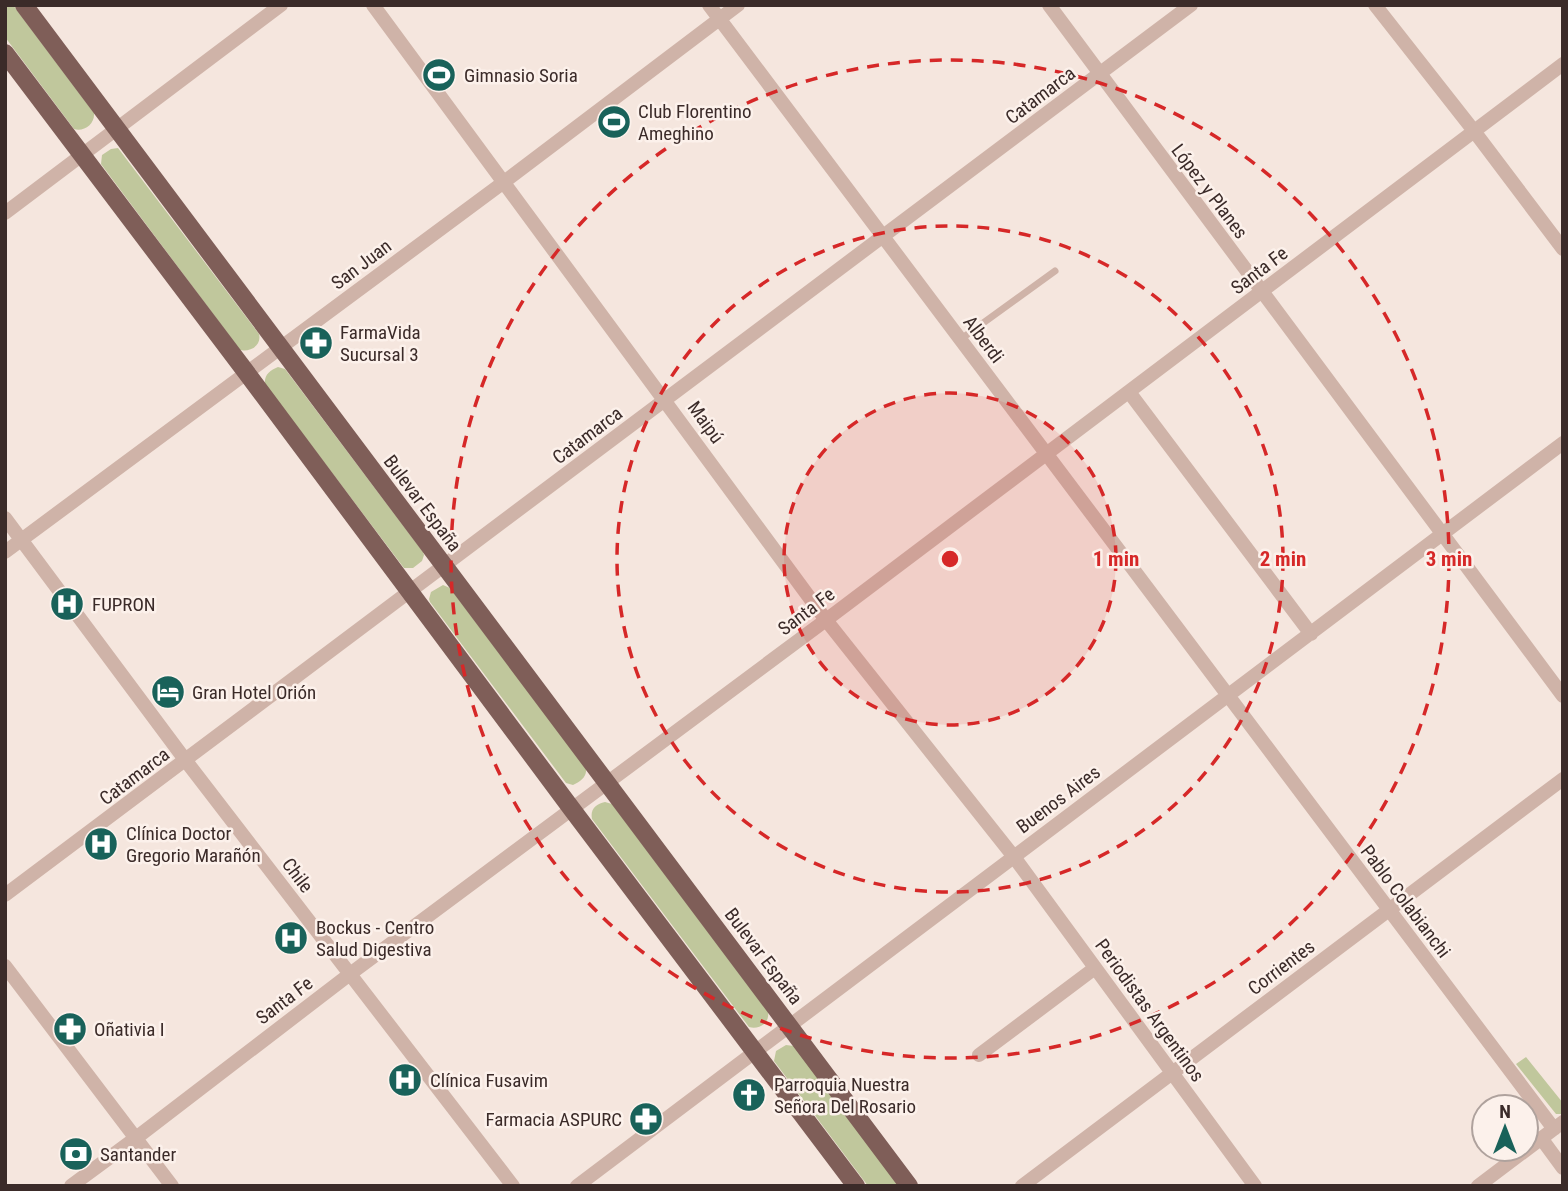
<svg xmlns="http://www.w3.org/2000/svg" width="1568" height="1191" font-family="'Roboto Condensed',sans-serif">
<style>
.green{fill:#c0c79c}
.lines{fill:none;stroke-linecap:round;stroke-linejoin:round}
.lane{stroke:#cfb3a8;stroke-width:7}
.street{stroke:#cfb3a8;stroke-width:14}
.primary{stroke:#7f5e58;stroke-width:18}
.ring{fill:none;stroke:#d62828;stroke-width:3.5;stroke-dasharray:12 9}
.labels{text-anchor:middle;stroke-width:5;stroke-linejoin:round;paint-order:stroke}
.poi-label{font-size:19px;fill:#3b2b29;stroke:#fcf1eb;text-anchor:start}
.street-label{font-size:19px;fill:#3b2b29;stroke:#fcf1eb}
.centre{fill:#d62828;stroke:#fcf1eb;stroke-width:3.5}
.ring-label{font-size:21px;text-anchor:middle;font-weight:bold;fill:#d62828;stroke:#fcf1eb;stroke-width:5;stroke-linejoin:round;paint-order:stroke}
</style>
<rect width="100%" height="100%" fill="#f5e6de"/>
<path class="green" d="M5,5H13L94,113C95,124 84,132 74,129L5,37Z
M118,148L259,334C262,346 250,352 240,350L101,164L102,155L111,149Z
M278,367L285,369L423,552L424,555L422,561L413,568H404L265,384C264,375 270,370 278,367Z
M443,585L450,588L586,769C587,777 580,782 573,785L566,783L430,602L429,599L431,592Z
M605,802L612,804L768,1012C770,1023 759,1030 749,1027L592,819C590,809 596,804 605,802Z
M786,1045L794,1046L899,1186H868L774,1061L776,1051Z
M1526,1057L1563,1103V1113L1561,1114H1556L1516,1064Z"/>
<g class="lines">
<path class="lane" d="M961,339L1055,271"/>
<path class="street" d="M373,5L826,620L1014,857L1255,1186
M709,5L1554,1129
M1049,5L1563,696
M1375,5L1474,131L1563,249
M5,213L281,5
M1129,392L1311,634
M5,518L186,761L513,1186
M5,552L504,182L738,5
M5,895L1191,5
M5,966L172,1186
M979,1055L1095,968
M1541,1138L1563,1168
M71,1186L136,1138L350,974L826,620L1563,64
M577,1186L1563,443
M1022,1186L1563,779
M1478,1186L1563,1122"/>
<path class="primary" d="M24,5L909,1186
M5,53L246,372L571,808L856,1186"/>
</g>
<circle cx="950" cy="559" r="166" fill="#d62828" fill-opacity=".12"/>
<g class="ring">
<circle cx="950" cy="559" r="166"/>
<circle cx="950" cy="559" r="333"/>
<circle cx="950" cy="559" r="499"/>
</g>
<defs>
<g id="stadium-disc" transform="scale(1.75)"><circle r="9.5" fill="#19625a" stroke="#fcf1eb"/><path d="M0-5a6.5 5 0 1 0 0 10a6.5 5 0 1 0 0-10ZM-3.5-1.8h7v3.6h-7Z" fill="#fff"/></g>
<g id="pharmacy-disc" transform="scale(1.75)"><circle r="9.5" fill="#19625a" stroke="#fcf1eb"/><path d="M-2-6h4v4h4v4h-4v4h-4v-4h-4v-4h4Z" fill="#fff"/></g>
<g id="hospital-disc" transform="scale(1.75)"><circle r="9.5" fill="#19625a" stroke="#fcf1eb"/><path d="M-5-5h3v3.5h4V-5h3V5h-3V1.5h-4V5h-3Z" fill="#fff"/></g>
<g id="hotel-disc" transform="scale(1.75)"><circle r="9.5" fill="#19625a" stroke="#fcf1eb"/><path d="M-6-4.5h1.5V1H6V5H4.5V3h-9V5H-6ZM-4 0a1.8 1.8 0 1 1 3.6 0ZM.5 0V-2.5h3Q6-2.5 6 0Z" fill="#fff"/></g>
<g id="church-disc" transform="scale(1.75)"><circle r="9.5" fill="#19625a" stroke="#fcf1eb"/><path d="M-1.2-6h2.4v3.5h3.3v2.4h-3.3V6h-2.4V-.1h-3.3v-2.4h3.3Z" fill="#fff"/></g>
<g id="bank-disc" transform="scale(1.75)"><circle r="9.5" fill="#19625a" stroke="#fcf1eb"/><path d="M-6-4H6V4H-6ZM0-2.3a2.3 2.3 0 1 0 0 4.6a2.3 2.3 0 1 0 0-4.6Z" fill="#fff"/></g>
</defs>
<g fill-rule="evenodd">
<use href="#stadium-disc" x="439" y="75"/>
<use href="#stadium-disc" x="614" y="122"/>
<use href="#pharmacy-disc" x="316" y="343"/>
<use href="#hospital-disc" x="67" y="604"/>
<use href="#hotel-disc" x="168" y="692"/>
<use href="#hospital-disc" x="101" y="844"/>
<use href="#hospital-disc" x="291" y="938"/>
<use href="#pharmacy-disc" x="70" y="1029"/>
<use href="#hospital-disc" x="405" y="1080"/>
<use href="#church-disc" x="749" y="1095"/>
<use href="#pharmacy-disc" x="646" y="1119"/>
<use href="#bank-disc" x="76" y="1154"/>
</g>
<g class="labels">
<g class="poi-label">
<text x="464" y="82">Gimnasio Soria</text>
<text x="638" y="118">Club Florentino<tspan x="638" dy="22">Ameghino</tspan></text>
<text x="340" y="339">FarmaVida<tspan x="340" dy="22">Sucursal 3</tspan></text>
<text x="92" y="611">FUPRON</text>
<text x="192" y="699">Gran Hotel Orión</text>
<text x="126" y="840">Clínica Doctor<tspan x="126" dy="22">Gregorio Marañón</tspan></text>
<text x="316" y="934">Bockus - Centro<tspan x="316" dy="22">Salud Digestiva</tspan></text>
<text x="94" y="1036">Oñativia I</text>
<text x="430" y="1087">Clínica Fusavim</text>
<text x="774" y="1091">Parroquia Nuestra<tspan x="774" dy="22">Señora Del Rosario</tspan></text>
<text x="622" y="1126" text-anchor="end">Farmacia ASPURC</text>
<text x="100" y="1161">Santander</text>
</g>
<g class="street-label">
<text transform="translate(1040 95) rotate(-37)" y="7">Catamarca</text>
<text transform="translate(1210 191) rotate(53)" y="7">López y Planes</text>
<text transform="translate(361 264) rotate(-37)" y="7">San Juan</text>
<text transform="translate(1259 270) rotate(-37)" y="7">Santa Fe</text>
<text transform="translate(984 339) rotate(53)" y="7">Alberdi</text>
<text transform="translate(706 422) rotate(54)" y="7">Maipú</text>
<text transform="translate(587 435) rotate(-37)" y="7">Catamarca</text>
<text transform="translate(423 503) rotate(53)" y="7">Bulevar España</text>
<text transform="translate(806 611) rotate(-37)" y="7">Santa Fe</text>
<text transform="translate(134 776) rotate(-37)" y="7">Catamarca</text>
<text transform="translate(1058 799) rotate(-37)" y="7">Buenos Aires</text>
<text transform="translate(298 875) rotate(53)" y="7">Chile</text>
<text transform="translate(1406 901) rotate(53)" y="7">Pablo Colabianchi</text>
<text transform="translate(764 956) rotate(53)" y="7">Bulevar España</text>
<text transform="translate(1281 967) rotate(-37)" y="7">Corrientes</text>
<text transform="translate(284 1000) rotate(-37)" y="7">Santa Fe</text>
<text transform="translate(1150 1010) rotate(54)" y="7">Periodistas Argentinos</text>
</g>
</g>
<circle cx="950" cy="559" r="10" class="centre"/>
<g class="ring-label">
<text x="1116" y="566">1 min</text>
<text x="1283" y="566">2 min</text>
<text x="1449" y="566">3 min</text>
</g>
<rect width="1568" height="1191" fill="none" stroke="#3b2b29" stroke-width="14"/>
<g transform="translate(1505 1128)"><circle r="33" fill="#fcf1eb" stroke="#afa29d" stroke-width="2"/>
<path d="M0-5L12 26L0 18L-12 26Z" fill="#19625a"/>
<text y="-10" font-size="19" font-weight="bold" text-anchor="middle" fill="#3b2b29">N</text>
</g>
</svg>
